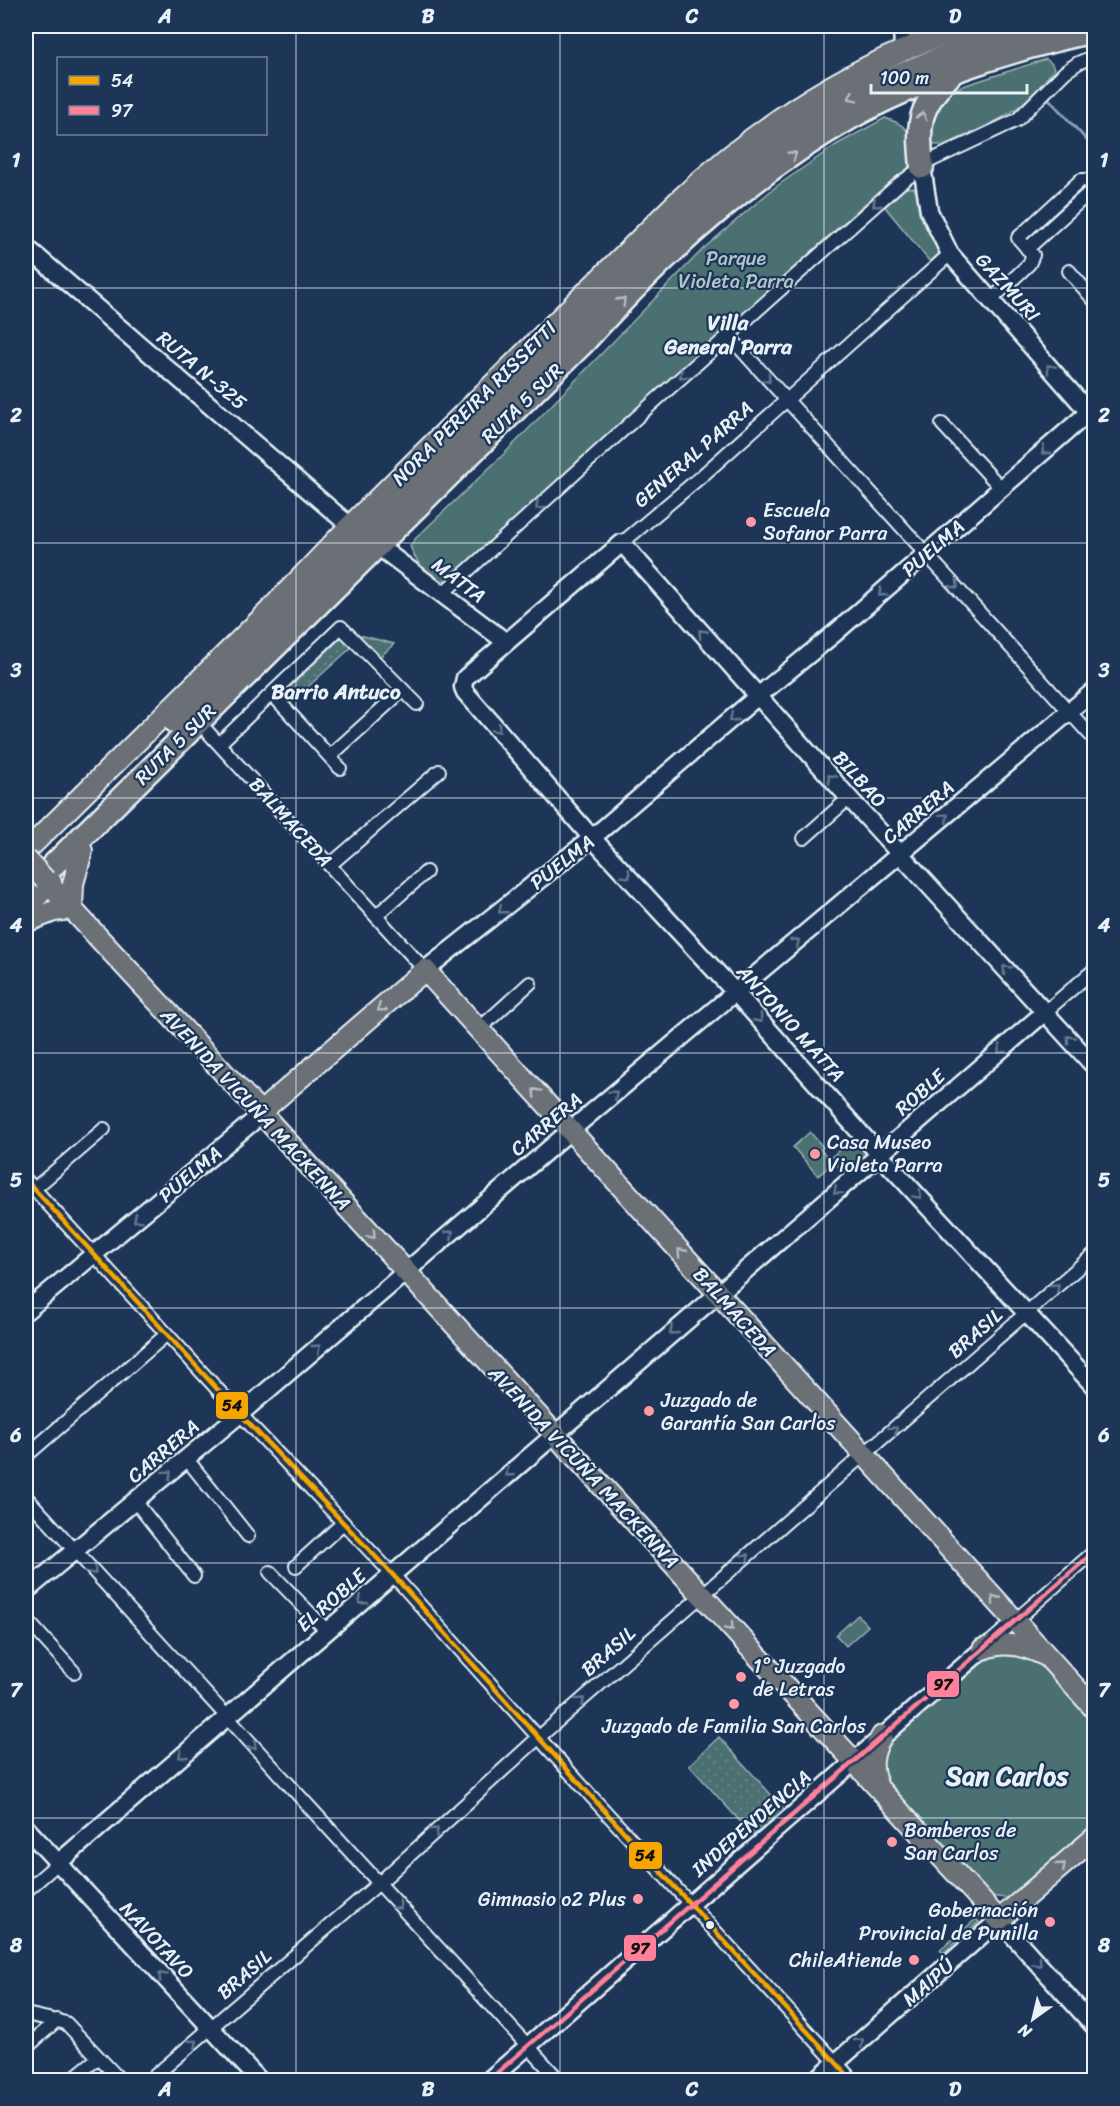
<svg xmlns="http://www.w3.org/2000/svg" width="1120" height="2106" font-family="Sriracha,sans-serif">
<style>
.grass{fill:url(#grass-dots);stroke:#9ab0b4;stroke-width:1.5}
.green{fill:#4b6f71;stroke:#9ab0b4;stroke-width:1.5}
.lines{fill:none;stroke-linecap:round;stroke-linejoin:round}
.stream{stroke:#88a0b8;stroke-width:3}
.street-casing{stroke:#e8f1f8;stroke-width:16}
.secondary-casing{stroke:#e8f1f8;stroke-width:21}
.primary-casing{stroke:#e8f1f8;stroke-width:24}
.highway-casing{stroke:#e8f1f8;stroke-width:27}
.street{stroke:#1d3557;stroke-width:12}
.secondary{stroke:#1d3557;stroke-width:16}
.primary{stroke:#6a7074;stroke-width:20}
.highway{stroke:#6a7074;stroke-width:22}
.primary-bridge-casing{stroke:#e8f1f8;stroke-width:24;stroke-linecap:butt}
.primary-bridge{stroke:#6a7074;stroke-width:20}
.bus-1-casing{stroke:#1d3557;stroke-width:9}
.bus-2-casing{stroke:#1d3557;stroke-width:9}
.bus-1{stroke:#f7a600;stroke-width:4.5}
.bus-2{stroke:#ff8098;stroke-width:4.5}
.oneway{stroke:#b6bdc3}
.oneway2{stroke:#64778f}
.grid{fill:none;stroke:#e8f1f8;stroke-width:1.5;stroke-opacity:0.55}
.poi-dot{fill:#ff9aa2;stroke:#1d3557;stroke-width:2}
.bus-dot{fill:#e8f1f8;stroke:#1d3557;stroke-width:2}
.labels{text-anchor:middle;stroke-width:4.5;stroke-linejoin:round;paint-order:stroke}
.park-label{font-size:20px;fill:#b1c4c9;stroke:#1d3557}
.street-label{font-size:20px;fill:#e8f1f8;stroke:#1d3557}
.poi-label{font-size:20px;fill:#e8f1f8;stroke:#1d3557;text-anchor:start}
.neighbourhood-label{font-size:21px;font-weight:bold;fill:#e8f1f8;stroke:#1d3557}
.district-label{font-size:26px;font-weight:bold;fill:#e8f1f8;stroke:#1d3557}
.line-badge{stroke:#1d3557;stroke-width:2}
.pale-badge-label{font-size:16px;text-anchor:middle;font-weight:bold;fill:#111}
.neatline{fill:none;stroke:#e8f1f8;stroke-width:2}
.grid-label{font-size:20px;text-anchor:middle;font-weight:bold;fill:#e8f1f8}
</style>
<defs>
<pattern id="grass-dots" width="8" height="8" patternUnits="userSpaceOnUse" patternTransform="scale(1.5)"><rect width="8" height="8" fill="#4b6f71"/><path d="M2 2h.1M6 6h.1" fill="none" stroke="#658486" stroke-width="1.8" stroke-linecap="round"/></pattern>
</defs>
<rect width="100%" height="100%" fill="#1d3557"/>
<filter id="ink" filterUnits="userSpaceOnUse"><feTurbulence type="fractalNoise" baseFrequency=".0167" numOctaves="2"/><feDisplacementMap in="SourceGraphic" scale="12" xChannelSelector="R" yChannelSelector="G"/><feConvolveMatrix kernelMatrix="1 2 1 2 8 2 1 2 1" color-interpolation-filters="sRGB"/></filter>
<g filter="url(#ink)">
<path class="grass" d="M1081,180L1090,185L1027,248L1019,238Z
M344,635L353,646L288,705L280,696Z
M719,1737L785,1810L755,1838L689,1765Z"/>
<path class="green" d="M1046,59L1052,64L1054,69C1027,106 1006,118 965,136C955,140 945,146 934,145L931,141L930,115L947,94L960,87Z
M885,118C904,124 910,129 912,149C912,158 912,161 908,168L860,208L447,580L437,581C424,571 416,562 410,546L415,539L507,451L703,249L774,188L836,145Z
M906,188H914L939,248V253L930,262L885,207Z
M352,633L394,644L378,659Z
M810,1132L823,1147L821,1150L829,1159L845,1145L848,1149L859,1139L870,1156L847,1176L836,1164L834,1165L833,1163L818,1176L793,1147Z
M858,1615L868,1626L846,1646L836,1635Z
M1010,1651L1035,1659L1094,1725V1830L1015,1896L1005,1898L990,1896L881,1781L880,1760L890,1741L992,1654Z
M976,1919L979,1922L943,1953L940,1950Z"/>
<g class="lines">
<path class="stream" d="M1049,99L1094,148"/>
<g class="street-casing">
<path id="street" d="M1069,271L1094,300
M991,300L1029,264L1033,255L1018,238L1081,180H1087L1091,184V191L1027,249
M728,335L1094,739
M942,424L1002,489
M622,543L704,474L950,254
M442,594L646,409L899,184L932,160L1017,120L1065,72L1078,63L1094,56
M272,694L340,768
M206,730L425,970
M219,744L341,627L417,704
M330,756L403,690
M804,838L849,798
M330,865L439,771
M376,916L426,872
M1045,1012L1094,970
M478,1030L530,983
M26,1180L240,1414L393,1575L591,1796L852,2080
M34,1189L104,1129
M26,1456L167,1334
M186,1458L248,1536
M26,1497L559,2080
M135,1501L194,1576
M296,1566L342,1524
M270,1572L327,1631
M26,1619L74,1672
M986,1646L1094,1552
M26,1891L58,1863
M26,2014L66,2023L120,2080
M26,2048L57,2020
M71,2080L98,2058
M150,2080L378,1884L538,1738L1094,1254"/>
</g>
<g class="secondary-casing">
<path id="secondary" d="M902,26L903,50
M922,167L929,211L950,254L1094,418
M26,247L350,526
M386,552L506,642
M425,970L592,838L758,696L835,633L1089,412
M1094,1066L849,798L622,543L465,678L463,687L465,692L592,838L735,992L880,1155L1094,1386
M26,1311L262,1114
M26,1591L240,1414L571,1130L1094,691
M26,1828L259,2080
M58,1863L1045,1012
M489,2080L983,1649
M816,2080L999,1920L1094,2026"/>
</g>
<g class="primary-casing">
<path id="primary" d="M26,851L269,611L350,526L677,202C743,140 819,86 904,50C926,40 950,33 973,26
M45,880L262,1114L999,1920L1094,1838
M26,908L51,882
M72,909L73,884L82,851
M26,922L54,911L72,909
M262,1114L270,1104L425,970L1094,1708
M983,1649C1003,1641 1025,1645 1044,1655
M878,1787C870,1769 871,1753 882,1736"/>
</g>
<g class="highway-casing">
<path id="highway" d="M922,167C918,124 917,109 949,76
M175,722L616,283L722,182L766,148L834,106L885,81L956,52L1044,26
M26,892L582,344C660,257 748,176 850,118C921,78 1015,48 1094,31"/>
</g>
<use href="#street" class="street"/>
<use href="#secondary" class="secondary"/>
<use href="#primary" class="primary"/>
<use href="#highway" class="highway"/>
<g class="primary-bridge-casing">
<path id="primary-bridge" d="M26,859L45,880"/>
</g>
<use href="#primary-bridge" class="primary-bridge"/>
<g class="bus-1-casing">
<path id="bus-1" d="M26,1180L240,1414L393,1575L591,1796L852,2080"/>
</g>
<g class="bus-2-casing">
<path id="bus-2" d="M489,2080L1094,1552"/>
</g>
<use href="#bus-1" class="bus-1"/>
<use href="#bus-2" class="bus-2"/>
</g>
<defs><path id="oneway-chevron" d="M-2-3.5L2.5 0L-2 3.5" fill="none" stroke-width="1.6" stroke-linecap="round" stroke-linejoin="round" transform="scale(1.5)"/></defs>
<g class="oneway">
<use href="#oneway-chevron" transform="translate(852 97) rotate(154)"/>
<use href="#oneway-chevron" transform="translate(922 116) rotate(-74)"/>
<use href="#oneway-chevron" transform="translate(793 155) rotate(-36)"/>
<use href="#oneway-chevron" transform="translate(622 301) rotate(-46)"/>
<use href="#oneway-chevron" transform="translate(381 1008) rotate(139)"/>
<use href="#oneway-chevron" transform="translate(536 1092) rotate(-133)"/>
<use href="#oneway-chevron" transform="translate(372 1235) rotate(48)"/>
<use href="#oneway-chevron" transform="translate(681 1252) rotate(-132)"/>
<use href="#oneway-chevron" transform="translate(995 1599) rotate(-132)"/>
<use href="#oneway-chevron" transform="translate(730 1627) rotate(48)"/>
<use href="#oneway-chevron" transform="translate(1062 1866) rotate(-41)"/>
</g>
<g class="oneway2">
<use href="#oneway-chevron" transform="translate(876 204) rotate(139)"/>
<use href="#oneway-chevron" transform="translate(1050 368) rotate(-131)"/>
<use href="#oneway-chevron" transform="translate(683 375) rotate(138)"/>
<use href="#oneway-chevron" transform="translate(767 379) rotate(48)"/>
<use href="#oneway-chevron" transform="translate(1045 451) rotate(139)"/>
<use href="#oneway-chevron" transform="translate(539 506) rotate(138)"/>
<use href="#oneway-chevron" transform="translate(955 585) rotate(48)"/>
<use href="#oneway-chevron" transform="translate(882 593) rotate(139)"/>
<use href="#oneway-chevron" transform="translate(702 633) rotate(-132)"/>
<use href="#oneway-chevron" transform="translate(733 718) rotate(139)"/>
<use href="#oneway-chevron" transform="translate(497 729) rotate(49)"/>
<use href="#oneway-chevron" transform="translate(831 778) rotate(-132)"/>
<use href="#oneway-chevron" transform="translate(945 817) rotate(-40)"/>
<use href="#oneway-chevron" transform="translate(627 875) rotate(47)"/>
<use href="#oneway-chevron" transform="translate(502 910) rotate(142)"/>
<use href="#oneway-chevron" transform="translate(796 942) rotate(-40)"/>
<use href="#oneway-chevron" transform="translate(1006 969) rotate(-133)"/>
<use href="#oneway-chevron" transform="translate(759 1019) rotate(48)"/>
<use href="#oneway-chevron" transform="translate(1070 1039) rotate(-132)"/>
<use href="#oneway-chevron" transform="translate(1001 1050) rotate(139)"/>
<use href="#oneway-chevron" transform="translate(614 1094) rotate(-40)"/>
<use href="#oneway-chevron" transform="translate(837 1191) rotate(140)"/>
<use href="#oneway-chevron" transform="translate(918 1195) rotate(47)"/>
<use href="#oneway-chevron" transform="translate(137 1219) rotate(140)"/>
<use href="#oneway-chevron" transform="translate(450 1234) rotate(-41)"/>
<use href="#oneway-chevron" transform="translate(1056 1287) rotate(-41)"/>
<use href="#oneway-chevron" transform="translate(673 1331) rotate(139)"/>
<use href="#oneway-chevron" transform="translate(317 1348) rotate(-41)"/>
<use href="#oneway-chevron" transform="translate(894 1430) rotate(-41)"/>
<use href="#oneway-chevron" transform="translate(509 1473) rotate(139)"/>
<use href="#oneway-chevron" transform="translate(168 1474) rotate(-40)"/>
<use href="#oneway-chevron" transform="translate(746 1557) rotate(-42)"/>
<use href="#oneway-chevron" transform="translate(93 1571) rotate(48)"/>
<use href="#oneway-chevron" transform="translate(362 1601) rotate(139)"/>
<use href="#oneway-chevron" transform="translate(581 1701) rotate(-41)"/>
<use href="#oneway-chevron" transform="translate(253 1746) rotate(48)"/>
<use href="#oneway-chevron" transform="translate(182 1755) rotate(139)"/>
<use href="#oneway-chevron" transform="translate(435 1831) rotate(-42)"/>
<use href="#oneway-chevron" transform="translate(398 1906) rotate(47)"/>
<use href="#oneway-chevron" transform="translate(1038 1963) rotate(48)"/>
<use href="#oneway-chevron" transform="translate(162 1976) rotate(-133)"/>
<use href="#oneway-chevron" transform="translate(860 2042) rotate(-42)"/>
<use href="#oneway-chevron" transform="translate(194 2043) rotate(-40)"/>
</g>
</g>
<path class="grid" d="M296,26V2080M560,26V2080M824,26V2080M26,288H1094M26,543H1094M26,798H1094M26,1053H1094M26,1308H1094M26,1563H1094M26,1818H1094"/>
<g class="poi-dot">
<circle cx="751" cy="522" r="6"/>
<circle cx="815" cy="1154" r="6"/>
<circle cx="649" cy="1411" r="6"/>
<circle cx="741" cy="1677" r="6"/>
<circle cx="734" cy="1704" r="6"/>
<circle cx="892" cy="1842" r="6"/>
<circle cx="638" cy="1899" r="6"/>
<circle cx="1050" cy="1922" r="6"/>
<circle cx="914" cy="1960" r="6"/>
</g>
<circle class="bus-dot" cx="710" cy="1925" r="5"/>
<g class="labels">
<g class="park-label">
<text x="736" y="265">Parque<tspan x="736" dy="23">Violeta Parra</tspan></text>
</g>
<g class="street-label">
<text transform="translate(1008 287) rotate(48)" y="7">GAZMURI</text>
<text transform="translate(202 370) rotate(40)" y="7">RUTA N-325</text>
<text transform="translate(474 403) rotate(-45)" y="7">NORA PEREIRA RISSETTI</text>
<text transform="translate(522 403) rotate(-44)" y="7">RUTA 5 SUR</text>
<text transform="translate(693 454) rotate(-41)" y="7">GENERAL PARRA</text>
<text transform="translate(933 548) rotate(-41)" y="7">PUELMA</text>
<text transform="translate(459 580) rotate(37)" y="7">MATTA</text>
<text transform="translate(175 744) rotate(-45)" y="7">RUTA 5 SUR</text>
<text transform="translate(860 779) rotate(48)" y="7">BILBAO</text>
<text transform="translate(918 812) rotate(-40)" y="7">CARRERA</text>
<text transform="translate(291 822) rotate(48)" y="7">BALMACEDA</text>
<text transform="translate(562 862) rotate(-38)" y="7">PUELMA</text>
<text transform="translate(791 1023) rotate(48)" y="7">ANTONIO MATTA</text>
<text transform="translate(920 1092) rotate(-41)" y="7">ROBLE</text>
<text transform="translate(256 1109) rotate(47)" y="7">AVENIDA VICUÑA MACKENNA</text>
<text transform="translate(546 1124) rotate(-40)" y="7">CARRERA</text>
<text transform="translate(190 1174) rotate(-40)" y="7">PUELMA</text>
<text transform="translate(735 1312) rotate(48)" y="7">BALMACEDA</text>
<text transform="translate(975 1333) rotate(-41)" y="7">BRASIL</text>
<text transform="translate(163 1451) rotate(-40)" y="7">CARRERA</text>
<text transform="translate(584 1467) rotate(47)" y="7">AVENIDA VICUÑA MACKENNA</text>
<text transform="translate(331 1600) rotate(-41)" y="7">EL ROBLE</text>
<text transform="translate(608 1651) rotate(-41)" y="7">BRASIL</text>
<text transform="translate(751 1823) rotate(-41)" y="7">INDEPENDENCIA</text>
<text transform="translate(157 1940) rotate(47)" y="7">NAVOTAVO</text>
<text transform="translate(244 1974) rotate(-41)" y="7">BRASIL</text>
<text transform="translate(928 1982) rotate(-41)" y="7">MAIPÚ</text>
</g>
<g class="poi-label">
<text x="763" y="517">Escuela<tspan x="763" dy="23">Sofanor Parra</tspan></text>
<text x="827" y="1149">Casa Museo<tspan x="827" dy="23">Violeta Parra</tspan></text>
<text x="661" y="1407">Juzgado de<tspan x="661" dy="23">Garantía San Carlos</tspan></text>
<text x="753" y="1673">1° Juzgado<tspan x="753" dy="23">de Letras</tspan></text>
<text x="734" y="1733" text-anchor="middle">Juzgado de Familia San Carlos</text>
<text x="904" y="1837">Bomberos de<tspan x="904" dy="23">San Carlos</tspan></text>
<text x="626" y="1906" text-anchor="end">Gimnasio o2 Plus</text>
<text x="1038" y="1917" text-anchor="end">Gobernación<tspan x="1038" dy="23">Provincial de Punilla</tspan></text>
<text x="902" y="1967" text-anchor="end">ChileAtiende</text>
</g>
<g class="neighbourhood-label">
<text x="728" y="330">Villa<tspan x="728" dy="24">General Parra</tspan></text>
<text x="336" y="699">Barrio Antuco</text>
</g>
<g class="district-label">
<text x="1007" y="1785">San Carlos</text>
</g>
</g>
<g class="line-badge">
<rect x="215" y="1391" width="34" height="29" rx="6" fill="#f7a600"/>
<rect x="926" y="1670" width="34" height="28" rx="6" fill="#ff8098"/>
<rect x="628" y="1841" width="35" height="29" rx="6" fill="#f7a600"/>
<rect x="623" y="1934" width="34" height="28" rx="6" fill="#ff8098"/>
</g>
<g class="pale-badge-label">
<text x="232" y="1411">54</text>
<text x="943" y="1690">97</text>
<text x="645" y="1861">54</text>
<text x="640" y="1954">97</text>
</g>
<rect width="1120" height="2106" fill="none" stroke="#1d3557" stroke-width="66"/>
<rect x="57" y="57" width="210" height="78" fill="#1d3557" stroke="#6e8097" stroke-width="1.5"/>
<rect x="69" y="76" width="30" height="9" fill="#f7a600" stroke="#6e8097" stroke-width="1.5"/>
<text x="111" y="87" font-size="18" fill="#e8f1f8">54</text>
<rect x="69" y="106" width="30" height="9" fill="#ff8098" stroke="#6e8097" stroke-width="1.5"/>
<text x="111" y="117" font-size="18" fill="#e8f1f8">97</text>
<g transform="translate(1033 2019) rotate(214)" stroke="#1d3557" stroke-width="4.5" paint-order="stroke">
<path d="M0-4.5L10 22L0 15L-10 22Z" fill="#e8f1f8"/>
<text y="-9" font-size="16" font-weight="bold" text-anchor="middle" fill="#e8f1f8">N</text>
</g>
<path d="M871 84v9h156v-9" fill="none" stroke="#e8f1f8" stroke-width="3"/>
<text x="880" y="84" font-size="18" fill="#e8f1f8" stroke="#1d3557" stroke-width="4.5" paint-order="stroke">100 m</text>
<rect x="33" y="33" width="1054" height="2040" class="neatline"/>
<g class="grid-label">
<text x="165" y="23">A</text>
<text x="428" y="23">B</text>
<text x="692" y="23">C</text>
<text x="955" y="23">D</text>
<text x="16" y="167">1</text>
<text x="1104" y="167">1</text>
<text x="16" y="422">2</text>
<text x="1104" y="422">2</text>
<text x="16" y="677">3</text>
<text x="1104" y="677">3</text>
<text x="16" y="932">4</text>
<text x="1104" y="932">4</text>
<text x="16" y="1187">5</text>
<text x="1104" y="1187">5</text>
<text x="16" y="1442">6</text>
<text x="1104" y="1442">6</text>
<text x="16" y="1697">7</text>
<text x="1104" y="1697">7</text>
<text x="16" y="1952">8</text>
<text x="1104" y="1952">8</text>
<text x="165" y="2096">A</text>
<text x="428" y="2096">B</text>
<text x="692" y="2096">C</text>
<text x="955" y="2096">D</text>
</g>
</svg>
